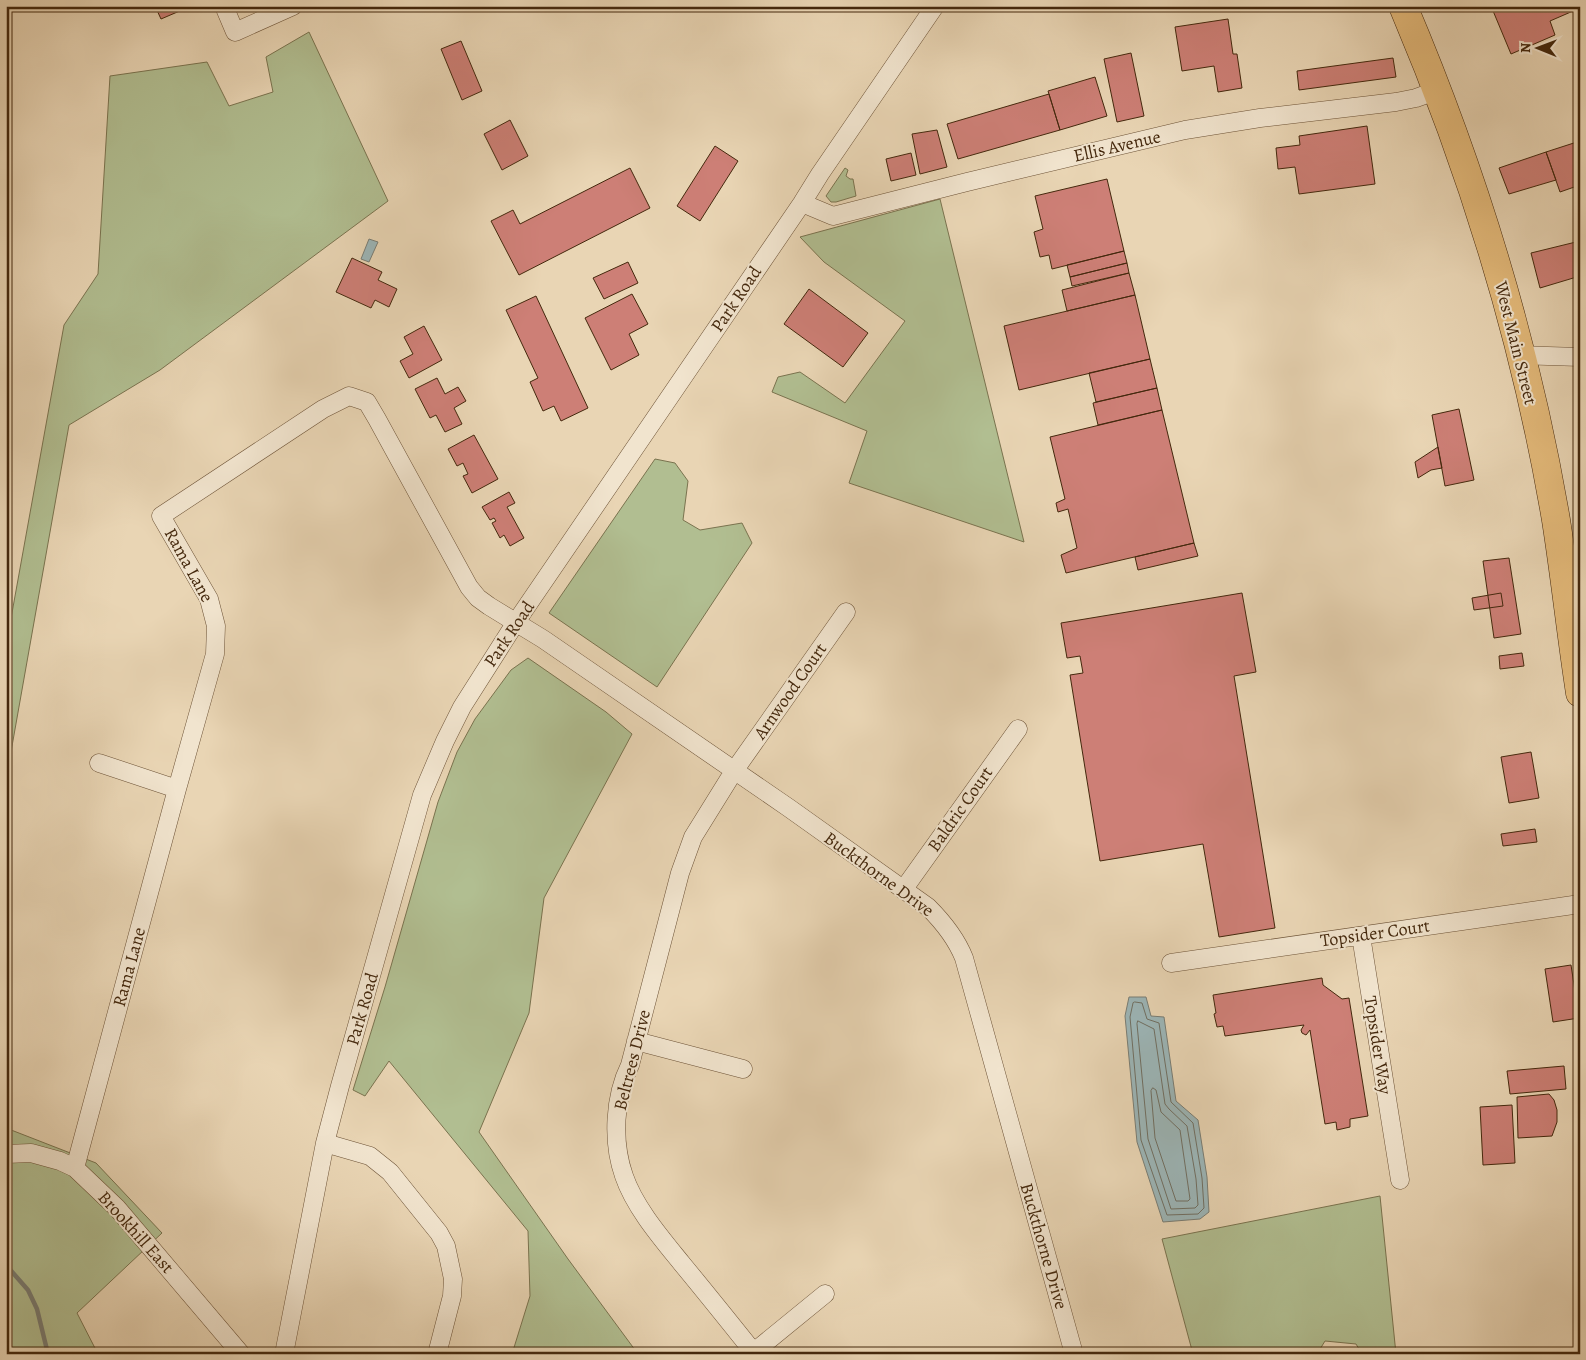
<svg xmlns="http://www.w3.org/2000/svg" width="1586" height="1360" font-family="Alegreya,serif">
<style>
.green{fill:#b1be91;stroke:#7a734f}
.water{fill:#9cb6b8;stroke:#797d74}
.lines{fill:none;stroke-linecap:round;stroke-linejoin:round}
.shore{stroke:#706f62;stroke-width:1}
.stream{stroke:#797d74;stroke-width:4.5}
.building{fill:#cd7f76;stroke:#44280d}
.minor-casing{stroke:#6d5337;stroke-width:19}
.primary-casing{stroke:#44280d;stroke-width:29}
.minor{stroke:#f1e4ce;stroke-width:18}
.primary{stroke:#e4ba7a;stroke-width:28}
.labels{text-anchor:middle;stroke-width:4;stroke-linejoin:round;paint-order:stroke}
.street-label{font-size:18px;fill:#44280d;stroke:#f1e4ce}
</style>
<rect width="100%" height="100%" fill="#e9d5b4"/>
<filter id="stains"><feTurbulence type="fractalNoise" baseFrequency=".004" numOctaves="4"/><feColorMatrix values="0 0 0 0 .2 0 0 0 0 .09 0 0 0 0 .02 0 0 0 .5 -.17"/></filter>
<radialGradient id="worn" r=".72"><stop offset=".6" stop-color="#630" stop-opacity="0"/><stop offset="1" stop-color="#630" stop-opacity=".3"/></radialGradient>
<path class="green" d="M309,32L388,201L160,370L69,425L6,780V646L64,325L98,274L110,76L207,62L229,106L273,92L266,57Z
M845,168L848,170L846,176L850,179H853L856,196L836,202H831L826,196Z
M940,199L1024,542L849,483L867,431L772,392L778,377L800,372L845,403L905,321L824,262L800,237Z
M655,459L675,463L688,481L683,520L700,530L742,523L752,543L657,687L549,613Z
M528,658L606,712L632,734L544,898L529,1013L479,1132L568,1259L638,1354H512L530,1296L528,1231L389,1061L365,1096L353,1090L385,987L438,802L457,752L475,719L511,670Z
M6,1128L96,1163L162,1233L77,1313L98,1354H15V1350L6,1345Z
M1380,1196L1396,1354H1362L1356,1344L1325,1341L1317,1354H1193L1162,1239Z"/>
<path class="water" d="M369,239L378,242L369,262L361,259Z
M1129,997H1146L1151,1016L1164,1017L1176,1101L1198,1120L1207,1177L1209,1212L1200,1219L1163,1222L1137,1142L1125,1016Z"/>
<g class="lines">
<path class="shore" d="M1135,1002L1142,1003L1147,1019L1159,1023L1171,1102L1193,1123L1202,1178L1204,1208L1198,1214L1167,1215L1141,1140L1130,1017L1133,1003Z
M1138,1021L1154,1029L1165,1104L1169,1109L1187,1126L1196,1179L1198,1205L1195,1208L1171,1209L1148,1139L1137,1024Z
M1153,1088L1156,1090L1161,1112L1180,1130L1190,1199L1188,1201H1176L1155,1138L1151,1091Z"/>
<path class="stream" d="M6,1265L28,1290L37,1309L48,1354"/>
</g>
<path class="building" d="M155,6H180L182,10L161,19Z
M1491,6H1580V8L1550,21L1555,35L1511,54Z
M1228,19L1233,54H1237L1242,88L1218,92L1214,66L1182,71L1175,27Z
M461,41L482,91L462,100L441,49Z
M1131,53L1144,116L1117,122L1104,59Z
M1393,58L1396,77L1299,90L1297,71Z
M1095,77L1107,116L1060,130L1048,91Z
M1049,94L1060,130L958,159L947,124Z
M510,120L528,156L502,170L484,134Z
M1367,126L1375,184L1299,194L1295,167L1278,169L1276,148L1300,145L1299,136Z
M937,130L947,167L920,174L912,134Z
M1580,141V185L1560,192L1546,152Z
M715,146L738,161L700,221L677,206Z
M1546,152L1556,180L1509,194L1499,168Z
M911,153L916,175L891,181L886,159Z
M630,168L650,208L519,275L491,221L513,210L520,224Z
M1107,179L1124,251L1052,269L1049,255L1040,257L1034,232L1043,229L1035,196Z
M1580,241V276L1540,288L1531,253Z
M1124,251L1127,263L1070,277L1067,265Z
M352,258L382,272L378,280L397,289L389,307L375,300L371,308L336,292Z
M628,262L638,283L604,299L593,278Z
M1127,263L1129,273L1072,286L1070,277Z
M1129,273L1135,295L1067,311L1062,290Z
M809,289L868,333L843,367L784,324Z
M632,294L648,324L629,334L639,355L611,370L585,318Z
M1135,295L1150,359L1019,390L1004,326Z
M536,296L588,408L561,421L554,406L543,411L530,382L538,378L506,310Z
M424,326L442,360L409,378L400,361L413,354L404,337Z
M1150,359L1157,388L1096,402L1089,373Z
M437,378L445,394L458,387L466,401L454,408L462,424L445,432L436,415L430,418L415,389Z
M1157,388L1162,410L1098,425L1093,403Z
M1459,409L1474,480L1445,486L1432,415Z
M1162,410L1194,543L1066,573L1061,555L1077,548L1068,509L1058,512L1056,503L1065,499L1050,437Z
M474,435L498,479L472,493L463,476L468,474L463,463L457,466L448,449Z
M1438,447L1442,468L1431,470L1418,478L1415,462Z
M509,492L515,503L507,507L524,538L510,546L504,535L500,538L492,523L496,521L494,518L490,520L482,507Z
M1194,543L1198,556L1138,570L1135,557Z
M1509,558L1521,634L1494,638L1483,561Z
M1242,593L1256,672L1234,676L1275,928L1219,937L1203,844L1100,861L1070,675L1083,673L1080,656L1067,658L1061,623Z
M1501,593L1503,606L1474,610L1472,598Z
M1522,653L1524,666L1500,669L1499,656Z
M1531,752L1539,798L1509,803L1501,757Z
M1535,829L1537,842L1503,846L1501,834Z
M1571,965L1579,1018L1553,1022L1545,969Z
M1322,978L1323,985L1342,999L1349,998L1368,1116L1350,1119V1127L1337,1130L1336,1122L1325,1124L1310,1030L1306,1035L1302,1033L1301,1030L1304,1025L1225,1036L1223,1026L1217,1027L1214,1014L1216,1013L1213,995Z
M1564,1066L1566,1089L1510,1094L1507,1071Z
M1549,1094L1554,1100L1557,1110V1122L1552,1136L1518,1138L1517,1097Z
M1512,1105L1515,1163L1483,1165L1480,1107Z"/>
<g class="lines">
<g class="minor-casing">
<path id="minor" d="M224,6L235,32L293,6
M802,203L833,216L967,182L1185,130L1260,118L1396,102L1416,98L1438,90
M1520,355L1580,357
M99,763L177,789
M903,890L1018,729
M1361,936L1400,1180
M1171,963L1580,904
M636,1041L743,1069
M325,1143L370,1156L390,1172L439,1233L446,1246L453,1279L452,1296L437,1354
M6,1154L31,1153L60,1161L75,1168L117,1208L241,1354
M75,1168L177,789L215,654L216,626L209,599L161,516L323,409L349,396L367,402L377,419L469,587L478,598L489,606L543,639L789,808L928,907C943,922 956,938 964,958L1074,1354
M754,1352L825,1294
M284,1354L325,1143L340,1086L422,795L445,741L462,707L516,622L802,203L820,174L935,6
M755,1354C731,1324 707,1294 683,1265C662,1239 635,1208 624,1176C612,1142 614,1097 630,1065L680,873L693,837L734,771L846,612"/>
</g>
<g class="primary-casing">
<path id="primary" d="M1403,6C1473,171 1526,343 1556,520C1565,577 1571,635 1580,693"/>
</g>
<use href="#minor" class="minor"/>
<use href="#primary" class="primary"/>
</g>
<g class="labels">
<g class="street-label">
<text transform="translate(1117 146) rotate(-13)" y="6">Ellis Avenue</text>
<text transform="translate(736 299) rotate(-56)" y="6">Park Road</text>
<text transform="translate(1516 343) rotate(76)" y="6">West Main Street</text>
<text transform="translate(189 565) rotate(61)" y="6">Rama Lane</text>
<text transform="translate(509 634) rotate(-56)" y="6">Park Road</text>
<text transform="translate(790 691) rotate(-55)" y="6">Arnwood Court</text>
<text transform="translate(960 809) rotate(-55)" y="6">Baldric Court</text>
<text transform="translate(879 874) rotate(36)" y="6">Buckthorne Drive</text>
<text transform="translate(1375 933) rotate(-8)" y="6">Topsider Court</text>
<text transform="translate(129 967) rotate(-75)" y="6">Rama Lane</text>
<text transform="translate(362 1009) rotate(-74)" y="6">Park Road</text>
<text transform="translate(1378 1045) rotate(81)" y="6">Topsider Way</text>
<text transform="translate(632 1060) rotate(-76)" y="6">Beltrees Drive</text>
<text transform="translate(136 1232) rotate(48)" y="6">Brookhill East</text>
<text transform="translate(1044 1246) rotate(74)" y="6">Buckthorne Drive</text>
</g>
</g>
<rect width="1586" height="1360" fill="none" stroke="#e9d5b4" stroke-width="25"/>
<rect x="8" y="8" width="1571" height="1345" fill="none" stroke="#44280d" stroke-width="2.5"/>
<rect x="12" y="12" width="1561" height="1335" fill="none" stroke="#44280d"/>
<g transform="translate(1538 48) rotate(271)" stroke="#f1e4ce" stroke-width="4" paint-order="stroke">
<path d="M0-4L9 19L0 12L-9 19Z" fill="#44280d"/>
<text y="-8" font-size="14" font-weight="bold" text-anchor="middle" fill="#44280d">N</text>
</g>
<rect width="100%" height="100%" filter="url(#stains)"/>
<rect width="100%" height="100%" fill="url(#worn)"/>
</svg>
